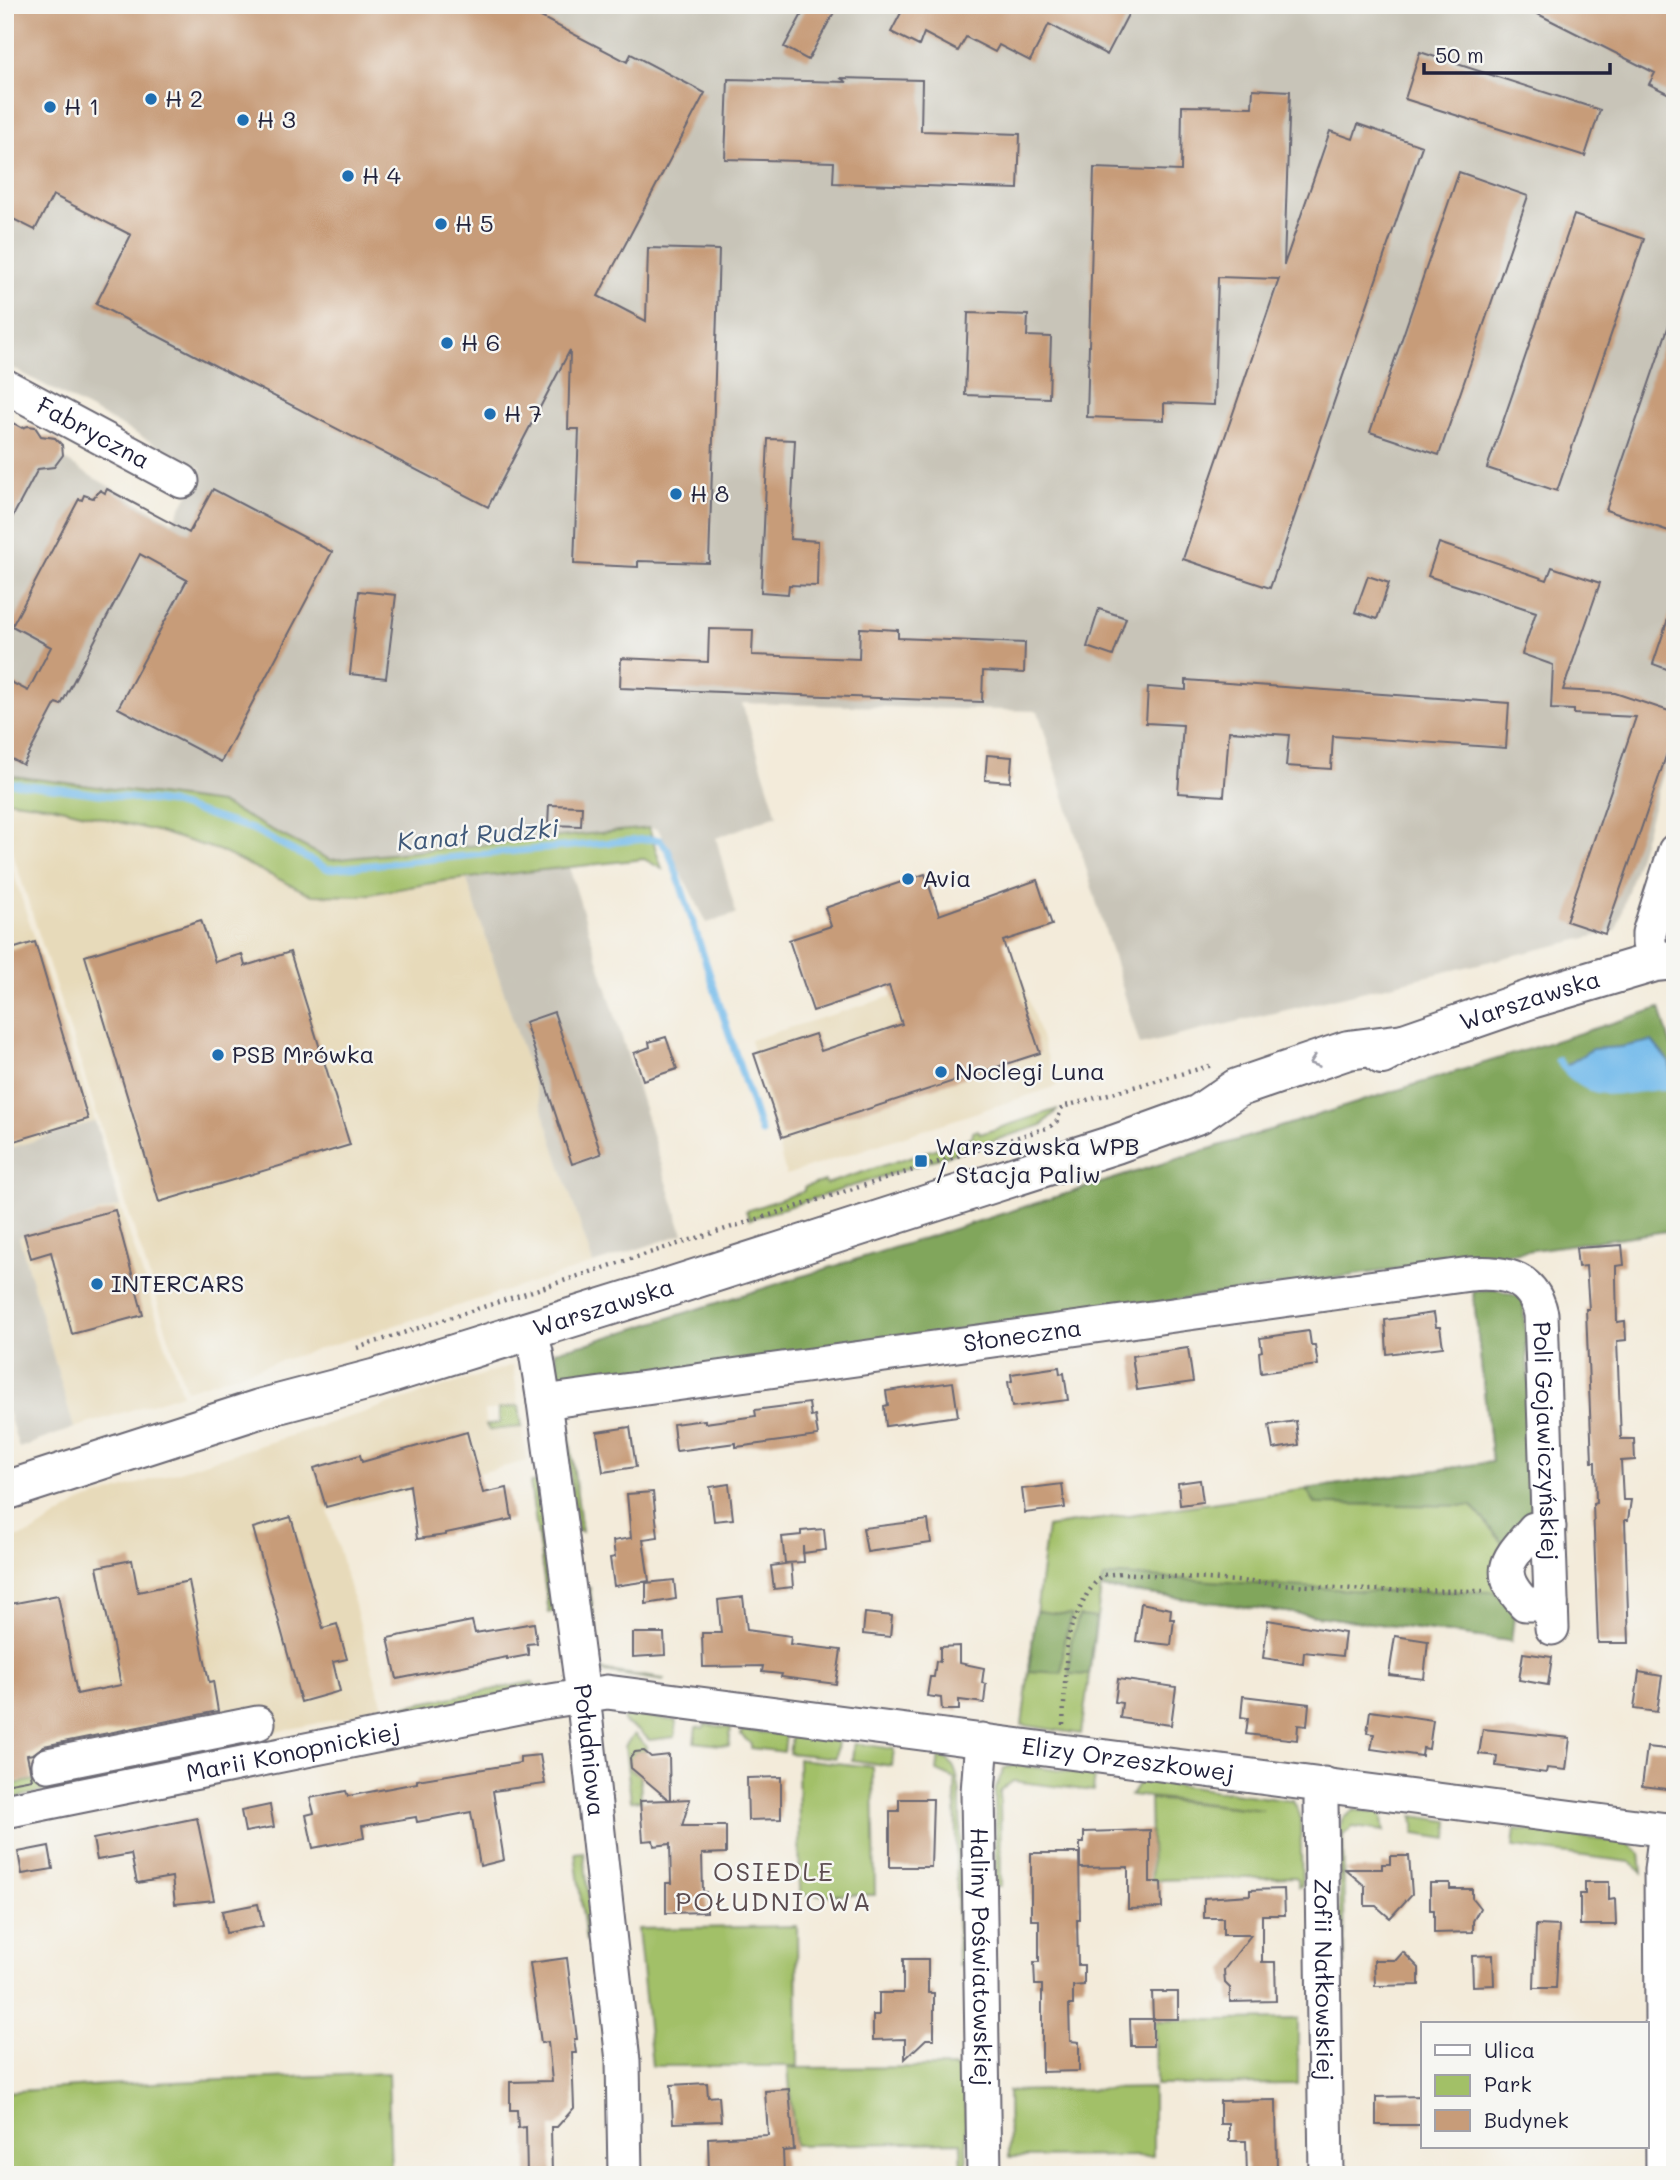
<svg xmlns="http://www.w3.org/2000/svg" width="1680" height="2180" font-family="Mali,sans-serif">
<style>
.built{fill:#e7daba}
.industrial{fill:#c8c4b8}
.green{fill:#a2c067;stroke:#627151;stroke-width:2}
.forest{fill:#81a65c;stroke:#52644c;stroke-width:2}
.water{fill:#74bbeb;stroke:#4b6e93;stroke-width:2}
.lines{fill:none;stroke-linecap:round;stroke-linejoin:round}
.stream{stroke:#74bbeb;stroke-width:7}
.building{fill:#c79c79}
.minor-casing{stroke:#6b6873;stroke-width:37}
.major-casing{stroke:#6b6873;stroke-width:42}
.path{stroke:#6b6873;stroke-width:4.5;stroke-dasharray:2 5;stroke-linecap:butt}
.minor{stroke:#fff;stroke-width:33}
.major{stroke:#fff;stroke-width:38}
.oneway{stroke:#9c9ca7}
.poi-dot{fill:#1f6fb2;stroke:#f6f6f2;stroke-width:2.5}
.labels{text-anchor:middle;stroke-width:5;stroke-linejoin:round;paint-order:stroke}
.poi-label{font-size:24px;fill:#22223b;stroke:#f6f6f2;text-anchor:start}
.street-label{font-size:24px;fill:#22223b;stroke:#f6f6f2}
.water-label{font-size:26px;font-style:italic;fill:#3f5879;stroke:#f6f6f2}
.neighbourhood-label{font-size:26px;letter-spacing:2px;fill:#5c4d51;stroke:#f6f6f2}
</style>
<rect width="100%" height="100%" fill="#f6f6f2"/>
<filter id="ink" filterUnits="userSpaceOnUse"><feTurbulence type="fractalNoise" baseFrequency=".0143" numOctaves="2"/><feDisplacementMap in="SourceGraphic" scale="14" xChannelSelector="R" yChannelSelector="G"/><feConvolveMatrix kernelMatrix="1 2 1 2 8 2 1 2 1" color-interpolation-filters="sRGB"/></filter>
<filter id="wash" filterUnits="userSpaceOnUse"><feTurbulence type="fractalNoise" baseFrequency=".00686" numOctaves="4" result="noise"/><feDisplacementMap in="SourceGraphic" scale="28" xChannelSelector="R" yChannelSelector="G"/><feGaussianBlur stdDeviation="1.57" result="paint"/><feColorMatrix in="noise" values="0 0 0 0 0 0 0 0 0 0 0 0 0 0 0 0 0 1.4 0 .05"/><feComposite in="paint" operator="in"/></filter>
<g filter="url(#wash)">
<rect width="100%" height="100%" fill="#f3ebda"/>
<path class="built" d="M5,800L52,806L156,831L218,850L443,881L467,880L593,1264L186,1390L5,829Z
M5,848L95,1121L5,1150Z
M1015,958L1057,1086L786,1175L750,1040Z
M120,1206L182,1394L74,1428L19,1237Z
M513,1365L519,1406L484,1411L486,1425L489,1430L522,1427L527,1461L328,1511L384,1710L5,1786V1541L32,1533L81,1502Z"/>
<path class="industrial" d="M5,5H1675V735L1616,931L1140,1045L1038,711L742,703L777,815L716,838L736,914L707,923L658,829L649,828L330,860L220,803L5,775V423L89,475L173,522L202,469L5,364Z
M569,867L683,1234L593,1264L467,880Z
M95,1121L120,1206L19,1237L74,1428L19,1448L8,1412L5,1413V1150Z"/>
<path class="green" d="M5,775L220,803L330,860L649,828L662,869L644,859L443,881L359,896L312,895L218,850L156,831L52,806L5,800Z
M1058,1109L1042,1125L750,1219L746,1211L804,1191V1187L825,1181L826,1184L972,1137L973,1132L978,1130L980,1134Z
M1473,1291L1520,1534L1511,1641L1101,1588L1081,1734L1022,1725L1047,1527L1492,1462Z
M519,1406L522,1427L489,1430L486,1425L500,1423L498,1409Z
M567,1418L582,1532L577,1531L563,1419Z
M538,1482L555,1611L549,1613L530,1483Z
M590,1588L600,1670L664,1679L663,1681L598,1671L595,1667L585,1590Z
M533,1682L534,1687L391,1718L385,1714L384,1710Z
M623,1713L677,1721L675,1737L649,1740L639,1730L624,1723Z
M705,1724L731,1728L729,1746L694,1742L696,1727L704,1728Z
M742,1730L786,1735L784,1752L751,1748V1744L741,1735Z
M634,1734L646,1746V1751L635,1752L630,1759V1769L640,1775L641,1800L631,1801L625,1746Z
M792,1736L838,1741L836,1758L789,1753Z
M246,1737L243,1747L5,1800V1786Z
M854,1743L894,1749L892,1766L852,1760Z
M939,1755C956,1761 957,1775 960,1792L962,1965H958L955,1779L937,1771Z
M798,1759L873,1767L875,1895H800Z
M1017,1765L1095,1775L1093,1791L1013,1781L1000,1791L1001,1886H996L995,1790L1004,1768Z
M1140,1780L1291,1801L1292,1799L1300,1815L1302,1886L1298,1887V1879L1295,1877L1152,1880L1150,1799L1263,1810L1131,1795Z
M1354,1810L1381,1812L1384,1831L1353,1827L1343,1835L1339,1836L1342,1819Z
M1413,1816L1449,1821L1448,1839L1415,1834Z
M1515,1829L1627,1843L1640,1853L1642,1873L1630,1862L1513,1847Z
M1339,1837H1343L1345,1964H1341Z
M584,1852L593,1940L586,1941L575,1853Z
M797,1926L798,2066H652L638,1929Z
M1298,2019V2084L1156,2085L1155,2021Z
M959,2067L960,2086H965L967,2175H962L961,2142L795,2145L788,2068Z
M388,2073L391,2175H5V2092L105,2085Z
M1153,2088V2156L1009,2157L1008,2091Z"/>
<path class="forest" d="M1660,1008L1671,1046L1675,1051V1230L560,1387L555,1351L592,1342Z
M1495,1289L1523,1298L1538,1512L1507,1548L1472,1506L1316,1504L1306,1489L1492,1462L1473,1291Z
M1121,1575L1365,1591L1503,1592L1515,1609L1511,1641L1101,1588L1104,1578Z
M1036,1611L1072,1615L1064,1641L1062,1673L1029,1671Z
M1079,1616L1096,1618L1089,1675L1069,1674L1071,1642Z"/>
<path class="water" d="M1652,1041L1670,1063V1086C1633,1090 1590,1103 1563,1068L1592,1049L1621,1047Z"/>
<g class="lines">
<path class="stream" d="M5,782L170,803L252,829L328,869L647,839L660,840L668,850L677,874L761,1132
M1558,1060C1584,1096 1607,1093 1647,1088C1656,1087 1666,1085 1675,1087"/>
</g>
<g id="blocks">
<path class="building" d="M5,5H518L627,62L631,54L705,93L598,296L646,321L648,248L719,250L709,563L638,561V567L574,564L579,429H568L570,350L488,507L96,304L131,235L53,195L35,230L5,215Z
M807,5H838L808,60L784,47Z
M905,5H1133L1107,55L1049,24L1030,61L999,45L995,52L966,37L958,51L924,33L919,46L891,32Z
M1520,5H1675V97L1649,84L1655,73Z
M1420,52L1600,110L1585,156L1405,99Z
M840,78L922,80L921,131L1020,134L1018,189L833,183L834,162L725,159L728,79L847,82Z
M1253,89L1290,91L1284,265L1330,131L1353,139L1358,124L1422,146L1270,588L1183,559L1279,279L1218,277L1214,405L1164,403V420L1087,417L1094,168L1181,171L1182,106L1252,107Z
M1459,172L1528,196L1439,455L1370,432Z
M1574,215L1644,239L1557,491L1487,468Z
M968,313L1028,315L1027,336L1051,337L1049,398L965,395Z
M1671,319L1675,320V533L1606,510Z
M13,423L22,428L28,426L35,427L41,436L55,438L62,445L63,455L54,467L38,469L5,531V437Z
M768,439L795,440L790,539L818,541L817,586L789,585L788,594L761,592Z
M107,489L189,533L213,489L332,552L221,762L118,708L187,580L140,554L61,705L56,703L23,765L5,755V679L28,691L51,647L12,626L79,499L82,500L84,495L93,498L100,490L105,493Z
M1439,543L1547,580L1552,567L1600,583L1563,690L1615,693L1675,713V730L1605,934L1566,921L1636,717L1574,714V710L1551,709L1553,665L1522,654L1536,612L1428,576Z
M1368,576L1389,583L1377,619L1355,612Z
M359,591L396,595L386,678L350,674Z
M1099,609L1126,618L1113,656L1087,647Z
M1671,610L1675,611V672L1653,664Z
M860,628L898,630V638L1025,643L1024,673L983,671L982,702L620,688L621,658L708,662L709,629L753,630L752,655L859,659Z
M1186,680L1509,703L1506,748L1333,736L1331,769L1286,766L1289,735L1229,731L1224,796L1178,793L1183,725L1146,723L1148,687L1186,690Z
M987,755L1012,757L1010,782L985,780Z
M549,805L582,806L581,826L548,825Z
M925,874L939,915L1037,880L1052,925L1003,941L1040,1053L782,1137L754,1054L815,1034L821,1051L902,1024L889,986L813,1011L789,940L831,926L825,908Z
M201,920L215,962L242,954L245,966L290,952L350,1145L159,1202L85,956Z
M35,942L88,1119L5,1144V951Z
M554,1012L601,1154L572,1164L525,1022Z
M666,1037L677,1069L643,1080L634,1053L650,1047L649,1042Z
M115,1210L143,1315L72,1334L51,1252L31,1258L24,1234Z
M1622,1245L1624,1265L1616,1266V1278L1617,1322L1625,1321L1626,1340L1617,1341L1621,1439H1634L1635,1460L1621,1461L1623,1500H1631L1628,1520H1625L1629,1643H1598L1593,1504L1596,1503L1595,1462H1592L1586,1309H1589L1586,1266L1578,1267L1576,1248Z
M1434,1313L1436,1327H1440L1443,1347L1387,1354L1385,1320Z
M1309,1331L1311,1345H1315L1318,1365L1261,1373L1259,1352L1262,1351L1260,1338Z
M1188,1348L1193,1382L1137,1390L1132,1356Z
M1059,1367L1060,1374L1064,1373L1068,1400L1012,1407L1008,1382L1012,1381L1011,1374Z
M953,1382L958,1416L886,1426L884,1406L888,1405L886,1391Z
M809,1403L811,1417L815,1416L818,1436L736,1447V1443L676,1451L673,1424L705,1420V1423L756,1416L755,1410Z
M1296,1421L1299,1445L1273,1449L1269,1425Z
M630,1427L636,1467L603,1472L597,1432Z
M467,1432L483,1493L507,1488L512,1519L446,1533V1535L417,1539L410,1485L326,1507L314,1468L360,1455L362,1462Z
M1200,1480L1203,1502L1180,1505L1178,1483Z
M729,1484L733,1519L714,1521L710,1487Z
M1062,1484L1065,1508L1025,1513L1022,1489Z
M653,1492L658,1537L643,1539L649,1581L614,1586L610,1558L615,1557L613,1541L631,1538L627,1494Z
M291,1517L323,1628L337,1624L347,1659L333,1662L340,1691L301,1702L253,1528Z
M928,1520L931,1543L867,1552L863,1528Z
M824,1529L826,1550L803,1553V1546L804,1562L785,1563L782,1537L801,1535V1531Z
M132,1560L138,1592L189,1581L209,1682L213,1681L218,1711L44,1746L33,1754L27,1755L32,1779L5,1784V1605L58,1595L77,1694L121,1685L97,1567Z
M791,1563L793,1587L774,1589L771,1566Z
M674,1580L676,1599L646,1604V1583Z
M743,1597L747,1630L791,1636L790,1644L841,1650L836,1684L781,1677L782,1674L762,1672L763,1666L703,1667L702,1633H721L718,1600Z
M1141,1603L1171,1609L1170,1619H1174L1171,1645L1136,1641Z
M865,1613L892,1616L890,1637L863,1634Z
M1268,1620L1345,1633L1342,1656L1304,1652L1303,1664L1263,1658Z
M472,1621L475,1633L534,1623L537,1643L527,1644L529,1655L507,1659V1657L397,1679L388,1638Z
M633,1633H664L665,1655L633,1657Z
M1395,1636L1428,1641L1424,1679L1389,1675Z
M959,1646V1663L984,1668L982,1683L986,1684L984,1703L959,1700V1710H942L941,1698L927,1696L930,1677H934L936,1661L940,1662V1647Z
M1523,1653L1552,1657L1548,1685L1519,1680Z
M1639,1672L1662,1676L1657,1712L1634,1709Z
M1118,1679L1176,1687L1171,1725L1120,1718L1122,1703L1115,1702Z
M1243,1696L1309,1704L1307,1726L1298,1725L1297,1740L1246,1734L1248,1718L1241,1717Z
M1370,1711L1433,1720L1429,1749L1423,1748L1422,1756L1371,1749L1374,1734L1367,1733Z
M1483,1729L1570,1738L1566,1770L1547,1768L1546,1773L1496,1766L1497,1756L1479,1754Z
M1647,1747L1675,1750V1790L1642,1786Z
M644,1751L651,1757L669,1755L670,1800L690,1799L682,1826H726V1853L702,1854L703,1892H706L707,1912L666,1913V1883H671L670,1844L654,1846L653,1840L643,1841L640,1801L669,1800L631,1768L630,1758L635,1752Z
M540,1755L545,1784L493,1791L504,1860L480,1866L471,1812L417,1822L416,1817L362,1826L364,1838L313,1848L306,1815L314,1813L310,1798L346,1791L348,1796L417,1783V1780L520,1763V1757Z
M781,1777V1819L748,1820L747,1778Z
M899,1799H933L931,1867H890V1811H899Z
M270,1805L274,1827L245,1832L241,1811Z
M197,1818L214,1900L175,1904L172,1877L137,1883L131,1854L97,1860L93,1839Z
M1150,1830V1882H1161L1162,1908L1128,1909V1867L1080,1868V1843H1084V1832Z
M49,1846L53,1869L22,1874L18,1852Z
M1031,1853H1079L1080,1920H1077L1078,1965H1084V1985L1073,1986V2005H1069L1070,2041L1079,2042V2071L1042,2072V1985H1035L1034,1962H1039V1920H1031Z
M1390,1856H1409L1412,1894L1390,1918L1376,1906H1365V1886L1345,1869H1382V1864H1390Z
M1585,1882H1609V1900L1615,1899L1616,1925H1580V1894H1585Z
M1430,1883H1450V1889H1472V1898L1480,1908L1473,1921V1932L1434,1933V1910H1430Z
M1284,1889L1285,1915H1262V1962H1275L1276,2001L1230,2002V1988L1225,1983L1224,1970L1251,1935H1223V1918H1204V1898L1250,1895V1890Z
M258,1904L263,1926L226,1933L222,1911Z
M1536,1925L1559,1926L1556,1988H1534Z
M1403,1952L1419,1968V1985L1375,1986L1374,1960H1396Z
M1493,1955L1494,1985L1473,1986L1472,1956Z
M567,1958L577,2039H574L576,2053H572L574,2108L557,2127H551L552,2175H527L526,2127L518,2128L517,2110H510V2082L552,2081L548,2042L541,2043L530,1963Z
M903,1959H928V1993H934V2039H926L905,2059V2039L873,2040V2015H879V1993H903Z
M1152,1992H1178V2019H1153Z
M1130,2019H1153V2046H1131Z
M707,2083L708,2097L719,2096L721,2121L673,2123L671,2085Z
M789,2089L794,2150L783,2151L784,2175H709L708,2138L768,2135L765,2091Z
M1423,2096V2125H1376V2097Z
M1276,2100L1277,2175H1247L1246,2141H1229V2124H1220V2101Z"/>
</g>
</g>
<g filter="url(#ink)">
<use href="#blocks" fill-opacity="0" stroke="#6b6873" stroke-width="2"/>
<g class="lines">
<g class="minor-casing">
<g id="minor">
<path id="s1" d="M5,386L182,481"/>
<path d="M1655,962L1649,943V933L1675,851"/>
<path id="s2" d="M529,1330L536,1352L544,1402L583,1695L623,2061L625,2175"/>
<path id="s3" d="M544,1402L1470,1274C1504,1271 1533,1277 1541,1314L1552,1628"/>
<path d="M1549,1527L1534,1529C1509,1559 1493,1570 1525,1604H1551"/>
<path id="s4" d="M982,1740L978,1792L984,2175"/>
<path d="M48,1765L258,1723"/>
<path id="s5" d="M1324,1784L1321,1802L1326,2175"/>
<path id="s6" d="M5,1811L538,1703L607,1692L1675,1831"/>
<path d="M1663,2175L1661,1870L1666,1830"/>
</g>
</g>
<g class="major-casing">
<g id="major">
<path id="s7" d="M1382,1055L1404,1043L1534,998L1655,962L1675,960"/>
<path id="s8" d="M5,1491L259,1409L377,1378L657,1291L1116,1144L1199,1114L1237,1088L1348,1050L1404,1043"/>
</g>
</g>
<path class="path" d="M357,1348L646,1254L1050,1127L1057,1121L1062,1107L1213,1065
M1063,1725L1067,1642L1072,1625L1087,1594L1095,1583L1104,1575L1121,1573L1367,1590L1483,1591"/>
<use href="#minor" class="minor"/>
<use href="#major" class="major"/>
</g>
<defs><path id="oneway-chevron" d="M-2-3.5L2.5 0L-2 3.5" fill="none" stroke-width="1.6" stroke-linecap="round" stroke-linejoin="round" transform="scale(1.75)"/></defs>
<use class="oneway" href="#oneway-chevron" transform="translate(1314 1062) rotate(161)"/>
</g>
<g class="poi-dot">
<circle cx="151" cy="99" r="7"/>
<circle cx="50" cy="107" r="7"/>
<circle cx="243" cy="120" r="7"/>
<circle cx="348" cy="176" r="7"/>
<circle cx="441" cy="224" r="7"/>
<circle cx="447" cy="343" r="7"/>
<circle cx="490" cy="414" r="7"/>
<circle cx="676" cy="494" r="7"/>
<circle cx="908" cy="879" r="7"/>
<circle cx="218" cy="1055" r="7"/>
<circle cx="941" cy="1072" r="7"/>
<rect x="914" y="1154" width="14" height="14" rx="3.5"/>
<circle cx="97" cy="1284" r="7"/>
</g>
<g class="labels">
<g class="poi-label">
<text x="165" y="107">H 2</text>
<text x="64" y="115">H 1</text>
<text x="257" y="128">H 3</text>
<text x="362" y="184">H 4</text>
<text x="455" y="232">H 5</text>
<text x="461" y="351">H 6</text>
<text x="504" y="422">H 7</text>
<text x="690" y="502">H 8</text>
<text x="922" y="887">Avia</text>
<text x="232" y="1063">PSB Mrówka</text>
<text x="955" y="1080">Noclegi Luna</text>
<text x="935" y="1155">Warszawska WPB<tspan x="935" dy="28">/ Stacja Paliw</tspan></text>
<text x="111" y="1292">INTERCARS</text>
</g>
<g class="street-label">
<text dy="8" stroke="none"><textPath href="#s1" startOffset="100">Fabryczna</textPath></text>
<text dy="8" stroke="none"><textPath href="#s7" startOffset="158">Warszawska</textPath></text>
<text dy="8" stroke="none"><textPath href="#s8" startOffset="626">Warszawska</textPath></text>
<text dy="8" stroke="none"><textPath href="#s3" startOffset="483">Słoneczna</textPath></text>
<text dy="8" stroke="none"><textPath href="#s3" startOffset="1153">Poli Gojawiczyńskiej</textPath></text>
<text dy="8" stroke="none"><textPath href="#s2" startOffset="425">Południowa</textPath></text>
<text dy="8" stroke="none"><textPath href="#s6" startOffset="294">Marii Konopnickiej</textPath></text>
<text dy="8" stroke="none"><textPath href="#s6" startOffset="1139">Elizy Orzeszkowej</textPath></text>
<text dy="8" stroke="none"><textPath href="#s4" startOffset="217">Haliny Poświatowskiej</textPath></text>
<text dy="8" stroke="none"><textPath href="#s5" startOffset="196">Zofii Nałkowskiej</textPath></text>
</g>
<g class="water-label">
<text transform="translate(478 835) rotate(-5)" y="9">Kanał Rudzki</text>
</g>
<g class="neighbourhood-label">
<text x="774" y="1881">OSIEDLE<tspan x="774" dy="30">POŁUDNIOWA</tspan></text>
</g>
</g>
<rect width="1680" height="2180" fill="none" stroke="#f6f6f2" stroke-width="28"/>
<rect x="1421" y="2022" width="228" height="126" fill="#f6f6f2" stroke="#a1a1a9" stroke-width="2"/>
<rect x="1435" y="2045" width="35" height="10" fill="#ffffff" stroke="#a1a1a9" stroke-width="2"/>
<text x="1484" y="2058" font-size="21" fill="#22223b">Ulica</text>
<rect x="1435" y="2075" width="35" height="21" fill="#a2c067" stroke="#a1a1a9" stroke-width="2"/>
<text x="1484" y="2092" font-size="21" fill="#22223b">Park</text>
<rect x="1435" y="2110" width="35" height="21" fill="#c79c79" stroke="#a1a1a9" stroke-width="2"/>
<text x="1484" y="2128" font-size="21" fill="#22223b">Budynek</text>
<path d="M1424 63v10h186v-10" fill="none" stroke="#22223b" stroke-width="3.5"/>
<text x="1435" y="63" font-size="21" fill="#22223b" stroke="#f6f6f2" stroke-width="5" paint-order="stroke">50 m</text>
</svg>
